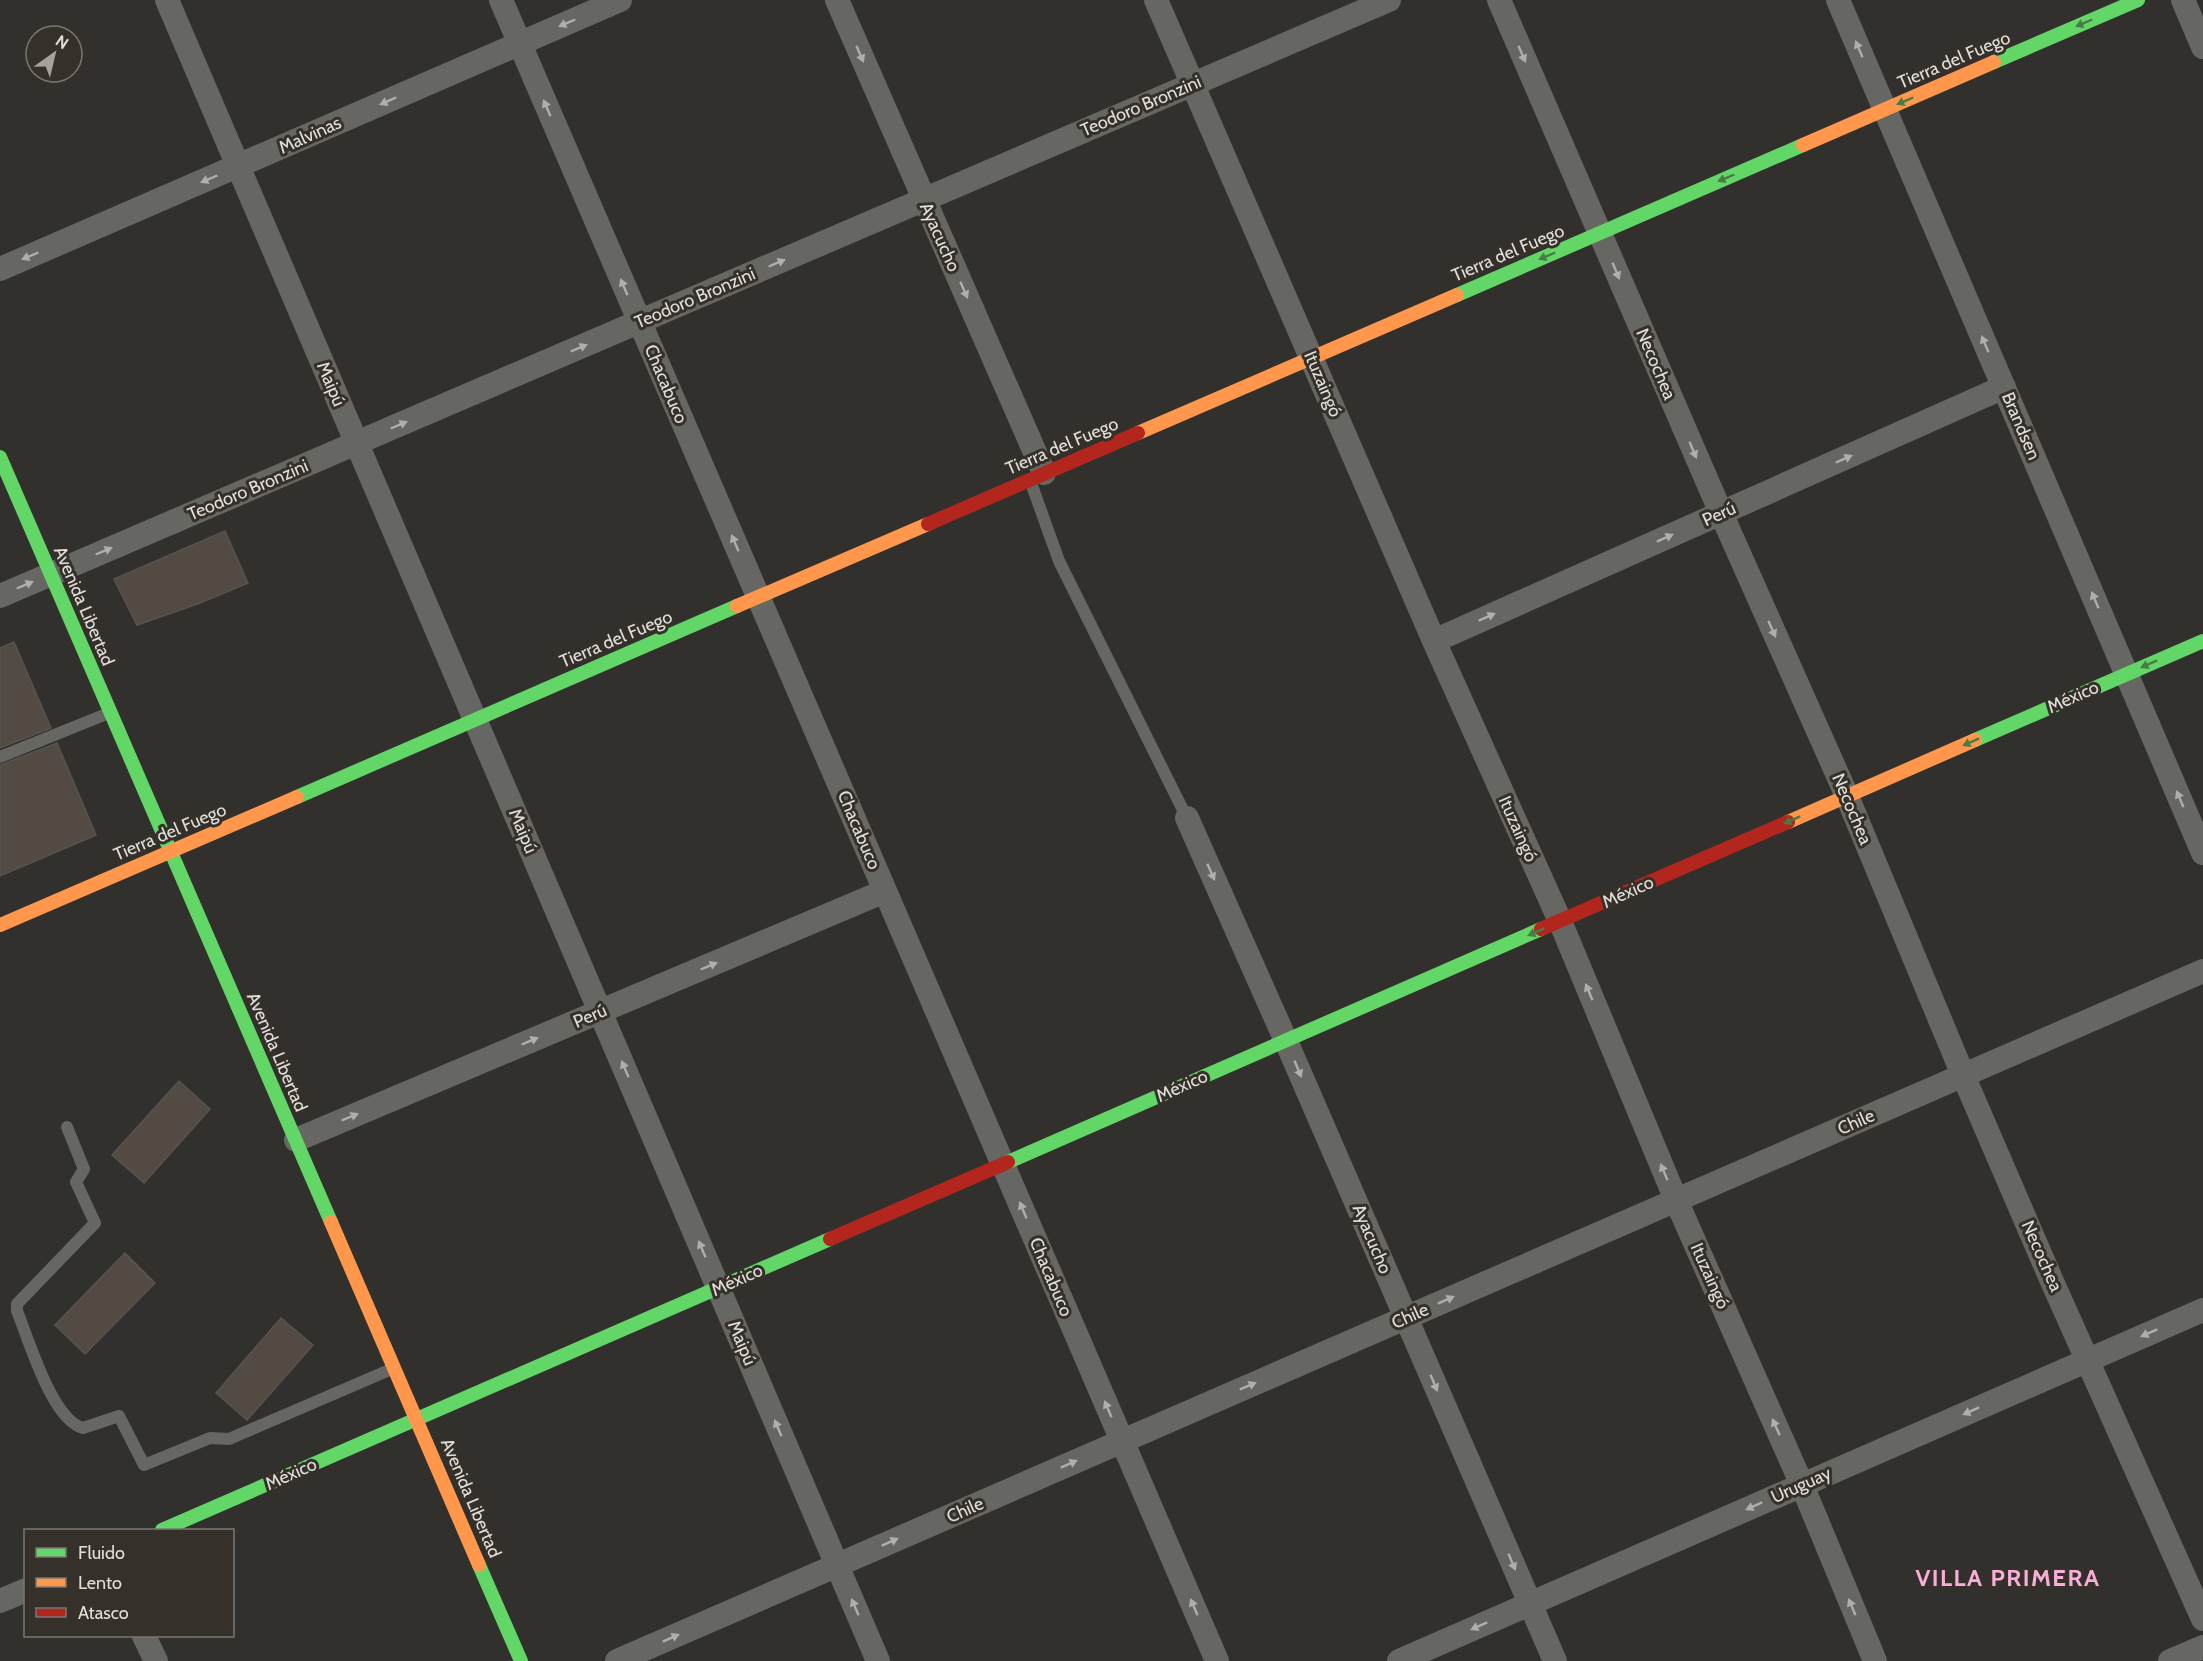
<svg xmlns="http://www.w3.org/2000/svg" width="2203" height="1661" font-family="Cabin,sans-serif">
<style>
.building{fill:#524a43;stroke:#565451;stroke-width:1.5}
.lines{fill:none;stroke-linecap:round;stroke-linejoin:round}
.lane{stroke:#666663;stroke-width:12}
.street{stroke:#666663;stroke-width:24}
.fast{stroke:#63d668;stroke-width:14}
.slow{stroke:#ff974d;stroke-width:14}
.jam{stroke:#b3261e;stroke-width:14}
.oneway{fill:#b0afab}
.oneway2{fill:#4a7b46}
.labels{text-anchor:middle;stroke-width:6;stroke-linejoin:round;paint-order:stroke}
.street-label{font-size:18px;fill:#e2dfdb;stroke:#35312a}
.district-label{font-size:24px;font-weight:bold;letter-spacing:1.5px;fill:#f7aed9;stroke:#35312a}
</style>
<rect width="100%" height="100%" fill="#32302d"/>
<path class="building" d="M225,531L248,583L200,603L137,625L114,579Z
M14,642L51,728L0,748V648Z
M57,743L96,835L0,876V765Z
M179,1081L210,1109L144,1183L112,1155Z
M125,1253L155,1283L85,1354L55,1325Z
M281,1318L313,1345L247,1420L216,1393Z"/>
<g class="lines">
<path class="lane" d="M1030,480L1059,561L1187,818
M0,757L109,713
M67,1127L84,1169L76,1182L95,1223L17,1304V1311C29,1340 52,1420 83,1428L119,1416L144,1465L210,1438L229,1439L394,1368"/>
<path class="street" d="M167,0L878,1661
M501,0L1217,1661
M837,0L1044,473
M1156,0L1434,641L1560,921L1676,1200L1802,1485L1875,1661
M1499,0L1721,513L1847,796L1963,1075L2051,1279L2203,1619
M1838,0L2203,853
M2183,0L2203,47
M0,269L620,0
M0,596L1389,0
M1434,641L2004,387
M1187,818L1286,1041L1555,1661
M296,1140L885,891
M0,1601L26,1590
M144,1636L156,1661
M617,1661L2203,971
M1399,1661L2203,1310
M2170,1661L2203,1647"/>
<path class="fast" d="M1994,62L2138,0
M1457,295L1803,145
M0,457L331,1222
M1975,740L2203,641
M297,797L737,606
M1008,1162L1541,929
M162,1530L830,1239
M479,1565L521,1661"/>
<path class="slow" d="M1803,145L1994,62
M1138,433L1457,295
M737,606L928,524
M1788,822L1975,740
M0,925L297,797
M331,1222L479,1565"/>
<path class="jam" d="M928,524L1138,433
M1541,929L1788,822
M830,1239L1008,1162"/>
</g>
<defs><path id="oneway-solid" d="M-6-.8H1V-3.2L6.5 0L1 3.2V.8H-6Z" transform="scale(1.5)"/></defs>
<g class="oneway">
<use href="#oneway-solid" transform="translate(567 23) rotate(157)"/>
<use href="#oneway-solid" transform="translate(1859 49) rotate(-113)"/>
<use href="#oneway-solid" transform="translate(860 54) rotate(66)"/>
<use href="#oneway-solid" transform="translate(1522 54) rotate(67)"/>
<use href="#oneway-solid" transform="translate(388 101) rotate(156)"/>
<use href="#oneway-solid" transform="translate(547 108) rotate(-113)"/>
<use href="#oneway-solid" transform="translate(209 179) rotate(157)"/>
<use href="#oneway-solid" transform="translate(30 256) rotate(157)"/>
<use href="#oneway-solid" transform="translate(777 263) rotate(-23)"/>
<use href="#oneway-solid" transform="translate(1616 271) rotate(67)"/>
<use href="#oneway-solid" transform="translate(624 287) rotate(-113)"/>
<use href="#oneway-solid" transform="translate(964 290) rotate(66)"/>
<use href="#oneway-solid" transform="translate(1985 344) rotate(-113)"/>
<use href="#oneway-solid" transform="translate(579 348) rotate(-23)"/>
<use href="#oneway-solid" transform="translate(399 425) rotate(-23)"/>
<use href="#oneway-solid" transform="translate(1693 450) rotate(67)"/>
<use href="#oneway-solid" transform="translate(1844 459) rotate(-24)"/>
<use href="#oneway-solid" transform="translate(1665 538) rotate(-24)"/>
<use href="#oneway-solid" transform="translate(735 543) rotate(-113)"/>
<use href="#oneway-solid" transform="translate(104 551) rotate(-23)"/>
<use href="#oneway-solid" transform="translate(25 585) rotate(-23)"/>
<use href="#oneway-solid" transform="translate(2095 600) rotate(-113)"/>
<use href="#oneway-solid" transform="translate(1487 617) rotate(-24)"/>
<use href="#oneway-solid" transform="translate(1772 629) rotate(66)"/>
<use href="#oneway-solid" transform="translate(2180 799) rotate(-113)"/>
<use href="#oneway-solid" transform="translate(1211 872) rotate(66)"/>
<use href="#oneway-solid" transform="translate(709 966) rotate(-23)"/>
<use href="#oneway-solid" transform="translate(1589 992) rotate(-113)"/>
<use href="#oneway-solid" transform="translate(530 1041) rotate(-23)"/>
<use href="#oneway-solid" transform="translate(625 1069) rotate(-113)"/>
<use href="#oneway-solid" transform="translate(1298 1069) rotate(67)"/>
<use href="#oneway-solid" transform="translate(350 1117) rotate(-23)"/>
<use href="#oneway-solid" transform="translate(1664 1172) rotate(-113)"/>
<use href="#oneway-solid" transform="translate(1023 1210) rotate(-113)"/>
<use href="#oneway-solid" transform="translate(702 1249) rotate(-113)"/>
<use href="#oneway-solid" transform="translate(1446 1300) rotate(-24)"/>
<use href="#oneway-solid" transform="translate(2149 1333) rotate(156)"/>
<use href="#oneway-solid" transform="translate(1434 1383) rotate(67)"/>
<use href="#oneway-solid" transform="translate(1248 1386) rotate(-23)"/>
<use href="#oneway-solid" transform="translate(1108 1409) rotate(-113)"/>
<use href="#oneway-solid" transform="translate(1971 1411) rotate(156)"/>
<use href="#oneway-solid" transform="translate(1776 1427) rotate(-114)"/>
<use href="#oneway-solid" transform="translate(778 1428) rotate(-113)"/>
<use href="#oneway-solid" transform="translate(1069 1464) rotate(-24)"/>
<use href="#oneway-solid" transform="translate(1754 1506) rotate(156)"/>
<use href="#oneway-solid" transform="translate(890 1542) rotate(-24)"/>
<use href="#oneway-solid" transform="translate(1512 1562) rotate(67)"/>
<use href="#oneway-solid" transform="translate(855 1607) rotate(-113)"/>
<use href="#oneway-solid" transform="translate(1194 1607) rotate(-113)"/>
<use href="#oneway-solid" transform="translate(1852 1607) rotate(-113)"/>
<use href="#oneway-solid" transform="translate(1479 1626) rotate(156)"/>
<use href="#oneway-solid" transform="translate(671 1638) rotate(-24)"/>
</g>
<g class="oneway2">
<use href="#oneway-solid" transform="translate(2084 23) rotate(157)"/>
<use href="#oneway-solid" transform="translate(1905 101) rotate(157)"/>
<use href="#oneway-solid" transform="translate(1726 178) rotate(157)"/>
<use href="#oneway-solid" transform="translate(1547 256) rotate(157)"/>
<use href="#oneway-solid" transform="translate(2149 664) rotate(156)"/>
<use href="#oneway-solid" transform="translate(1971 742) rotate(156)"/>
<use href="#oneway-solid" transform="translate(1792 820) rotate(156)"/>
<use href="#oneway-solid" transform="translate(1536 932) rotate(156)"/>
</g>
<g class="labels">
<g class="street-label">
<text transform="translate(1954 60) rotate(-23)" y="6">Tierra del Fuego</text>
<text transform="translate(1141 106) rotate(-23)" y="6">Teodoro Bronzini</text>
<text transform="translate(310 135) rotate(-24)" y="6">Malvinas</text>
<text transform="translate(940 237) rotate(66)" y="6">Ayacucho</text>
<text transform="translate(1508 253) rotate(-23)" y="6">Tierra del Fuego</text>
<text transform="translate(695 298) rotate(-23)" y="6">Teodoro Bronzini</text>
<text transform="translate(1656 364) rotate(67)" y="6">Necochea</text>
<text transform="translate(331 384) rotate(67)" y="6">Maipú</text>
<text transform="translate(666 384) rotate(67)" y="6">Chacabuco</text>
<text transform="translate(1323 384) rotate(67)" y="6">Ituzaingó</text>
<text transform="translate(2021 426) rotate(67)" y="6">Brandsen</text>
<text transform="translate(1062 446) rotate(-23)" y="6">Tierra del Fuego</text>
<text transform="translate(248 490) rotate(-23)" y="6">Teodoro Bronzini</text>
<text transform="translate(1719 514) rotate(-24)" y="6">Perú</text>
<text transform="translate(84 606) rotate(67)" y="6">Avenida Libertad</text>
<text transform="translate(616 639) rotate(-23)" y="6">Tierra del Fuego</text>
<text transform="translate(2073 697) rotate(-24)" y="6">México</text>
<text transform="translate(1852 809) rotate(67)" y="6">Necochea</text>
<text transform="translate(1518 829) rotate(66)" y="6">Ituzaingó</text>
<text transform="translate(859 830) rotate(67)" y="6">Chacabuco</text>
<text transform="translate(523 831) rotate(67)" y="6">Maipú</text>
<text transform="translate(170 832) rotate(-23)" y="6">Tierra del Fuego</text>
<text transform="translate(1628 892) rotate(-24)" y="6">México</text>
<text transform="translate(590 1016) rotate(-23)" y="6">Perú</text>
<text transform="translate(277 1052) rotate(67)" y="6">Avenida Libertad</text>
<text transform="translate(1182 1086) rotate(-24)" y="6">México</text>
<text transform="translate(1856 1122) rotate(-24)" y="6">Chile</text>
<text transform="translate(1372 1239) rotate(67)" y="6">Ayacucho</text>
<text transform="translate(2042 1256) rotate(66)" y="6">Necochea</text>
<text transform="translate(1710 1276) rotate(66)" y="6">Ituzaingó</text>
<text transform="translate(1051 1277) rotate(67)" y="6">Chacabuco</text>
<text transform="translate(737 1280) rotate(-24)" y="6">México</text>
<text transform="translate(1410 1316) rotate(-24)" y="6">Chile</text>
<text transform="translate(742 1343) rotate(67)" y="6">Maipú</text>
<text transform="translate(291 1474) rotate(-24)" y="6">México</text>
<text transform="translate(1801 1485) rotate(-24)" y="6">Uruguay</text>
<text transform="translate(471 1498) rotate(67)" y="6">Avenida Libertad</text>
<text transform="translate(965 1510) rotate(-24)" y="6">Chile</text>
</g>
<g class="district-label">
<text x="2008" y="1586">VILLA PRIMERA</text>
</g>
</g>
<rect x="24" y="1529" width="210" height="108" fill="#35312a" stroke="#7a7771" stroke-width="1.5"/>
<rect x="36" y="1548" width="30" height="9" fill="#63d668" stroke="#7a7771" stroke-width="1.5"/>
<text x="78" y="1559" font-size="18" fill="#e2dfdb">Fluido</text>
<rect x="36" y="1578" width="30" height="9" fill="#ff974d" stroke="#7a7771" stroke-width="1.5"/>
<text x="78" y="1589" font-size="18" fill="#e2dfdb">Lento</text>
<rect x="36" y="1608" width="30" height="9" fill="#b3261e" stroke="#7a7771" stroke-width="1.5"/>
<text x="78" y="1619" font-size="18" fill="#e2dfdb">Atasco</text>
<g transform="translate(54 54) rotate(34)"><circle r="28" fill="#35312a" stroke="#7a7771" stroke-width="1.5"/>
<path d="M0-4.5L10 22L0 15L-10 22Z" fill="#a4a29e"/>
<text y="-9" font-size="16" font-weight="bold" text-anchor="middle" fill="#e2dfdb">N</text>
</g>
</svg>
